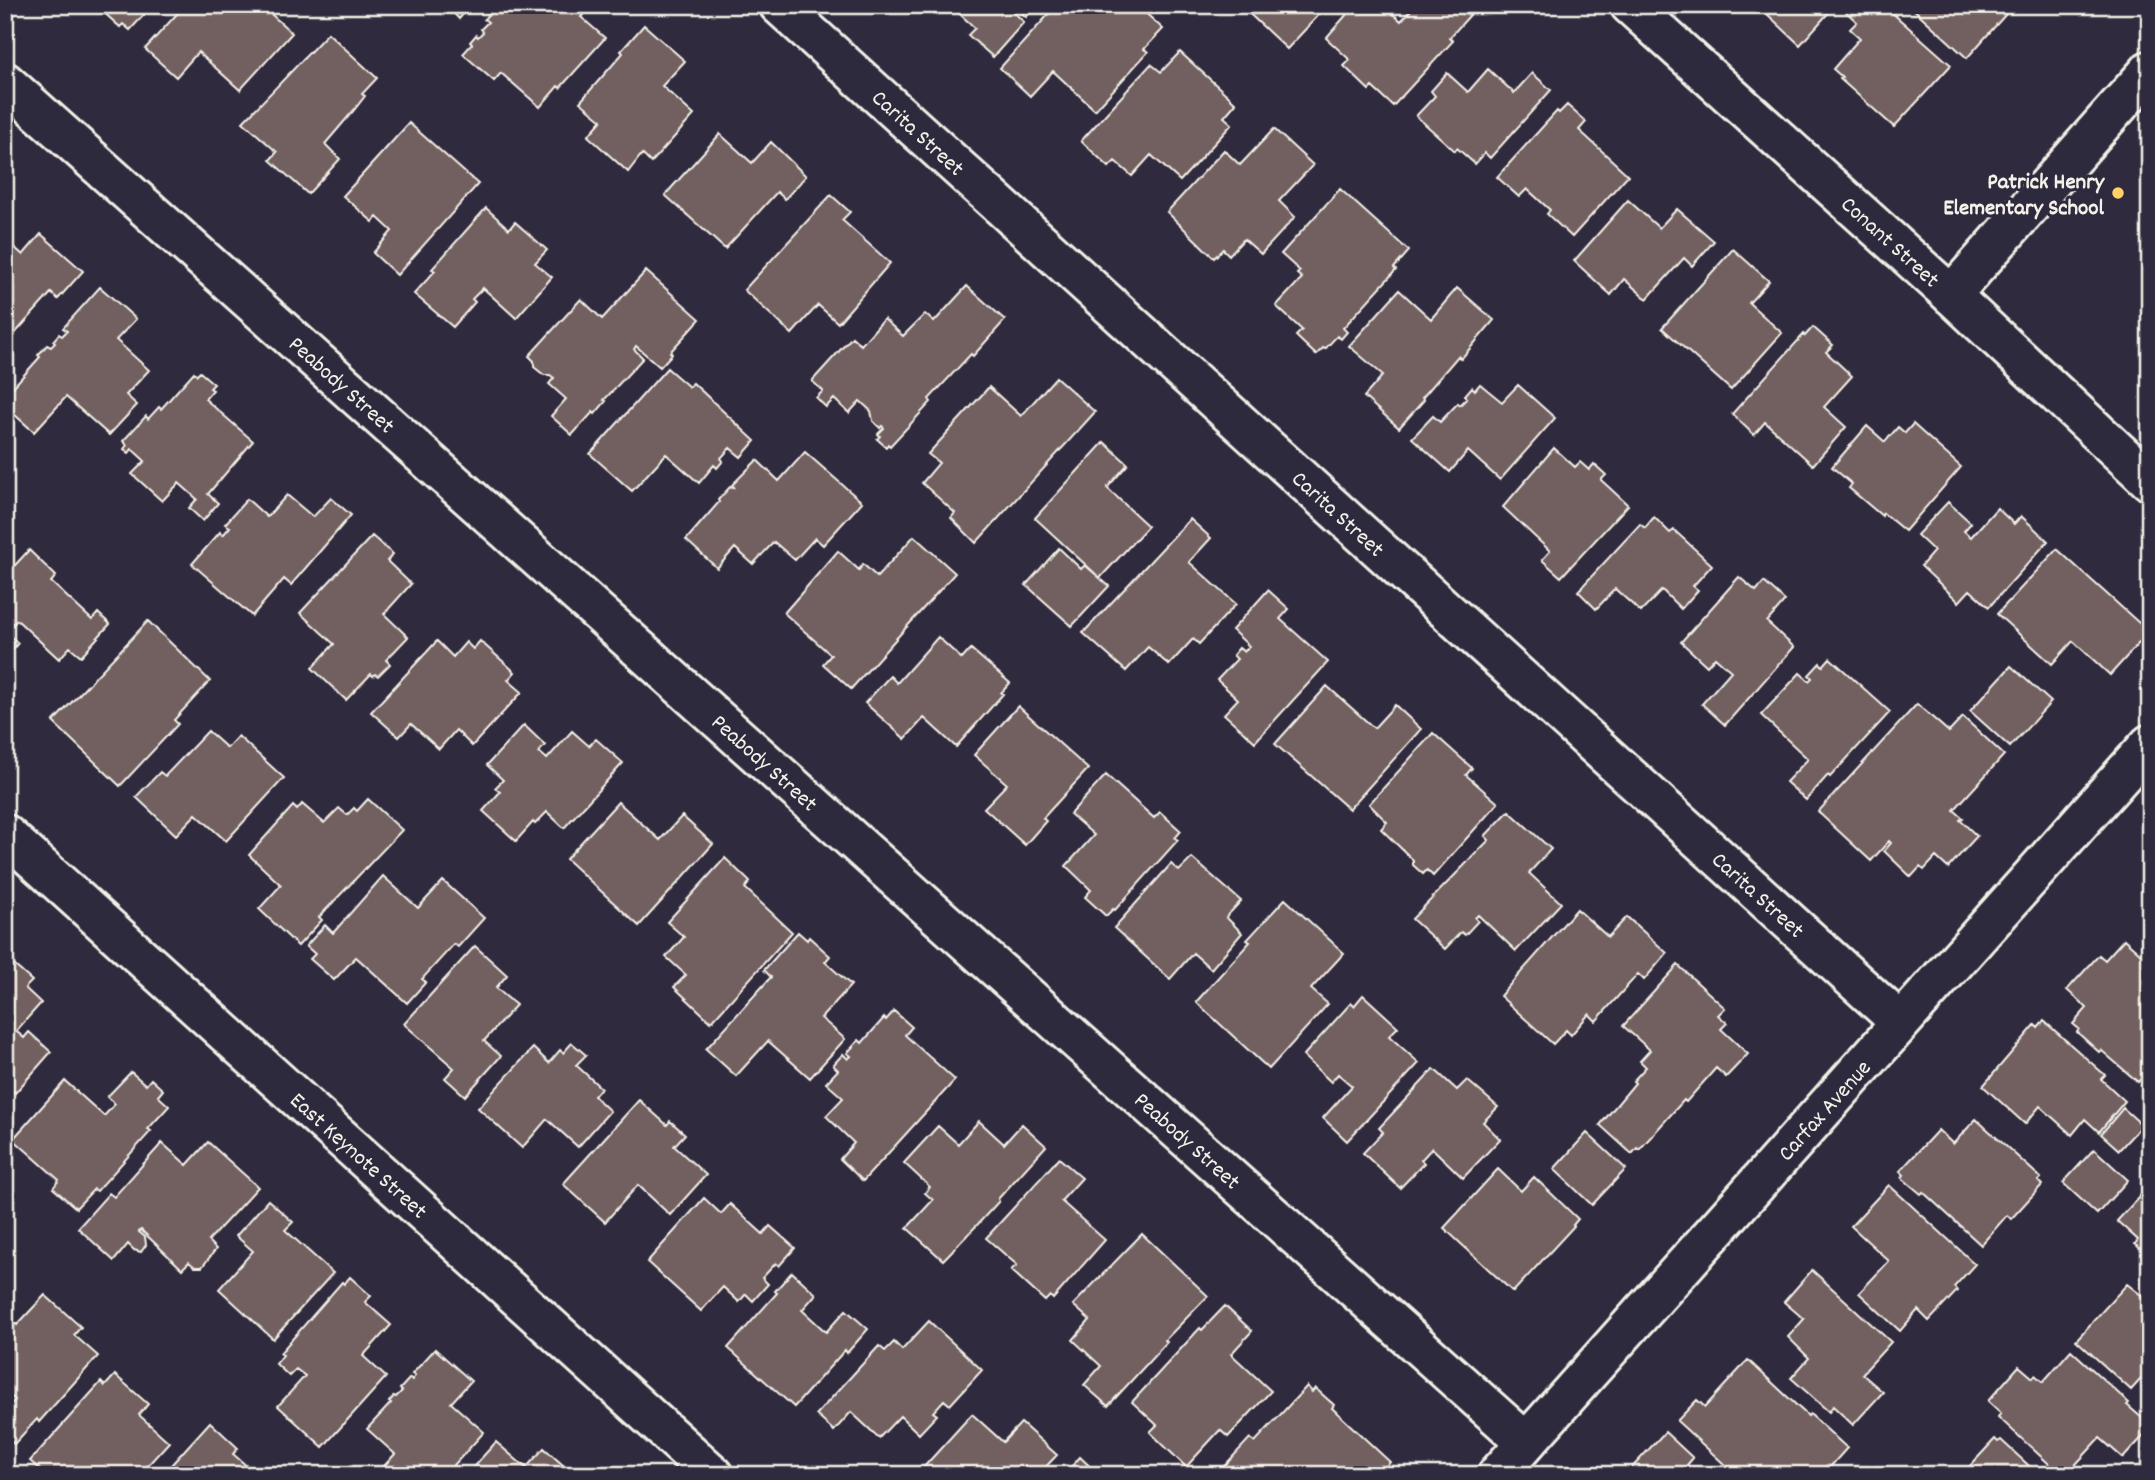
<svg xmlns="http://www.w3.org/2000/svg" width="2155" height="1480" font-family="Dekko,sans-serif">
<style>
.building{fill:#725e5f;stroke:#f4f1e8;stroke-width:2}
.lines{fill:none;stroke-linecap:round;stroke-linejoin:round}
.minor-casing{stroke:#f4f1e8;stroke-width:44}
.tertiary-casing{stroke:#f4f1e8;stroke-width:44}
.minor{stroke:#2f2a3d;stroke-width:38}
.tertiary{stroke:#2f2a3d;stroke-width:38}
.poi-dot{fill:#ffd166;stroke:#2f2a3d;stroke-width:2.5}
.labels{text-anchor:middle;stroke-width:6;stroke-linejoin:round;paint-order:stroke}
.street-label{font-size:23px;fill:#f4f1e8;stroke:#2f2a3d}
.poi-label{font-size:23px;font-weight:bold;fill:#f4f1e8;stroke:#2f2a3d;text-anchor:end}
</style>
<rect width="100%" height="100%" fill="#2f2a3d"/>
<filter id="ink" filterUnits="userSpaceOnUse"><feTurbulence type="fractalNoise" baseFrequency=".0143" numOctaves="2"/><feDisplacementMap in="SourceGraphic" scale="14" xChannelSelector="R" yChannelSelector="G"/><feConvolveMatrix kernelMatrix="1 2 1 2 8 2 1 2 1" color-interpolation-filters="sRGB"/></filter>
<g filter="url(#ink)">
<path class="building" d="M102,5H153L130,30L123,24L120,27L101,10L104,7Z
M185,5H261L292,33L240,90L198,52L176,77L145,49Z
M446,5H471L459,19Z
M507,5H592L581,17L605,38L560,88L558,86L540,107L501,73L494,81L463,54L472,44L470,42L476,35L478,37L483,32L481,29L488,22L484,19L493,9L499,14Z
M950,5H1010L1008,7L1024,22L993,57L968,35L975,28Z
M1013,5H1037L1026,17Z
M1057,5H1137L1163,29L1144,49L1148,52L1095,110L1053,71L1030,96L1000,68Z
M1240,5H1328L1287,49Z
M1355,5H1383L1401,21L1412,9L1409,5H1460L1470,15L1449,38L1453,41L1393,106L1372,87L1369,90L1344,66L1350,60L1326,38Z
M1774,5H1826L1831,10L1800,45L1767,14Z
M1839,5H1892L1889,10L1951,65L1894,127L1840,79L1842,77L1833,69L1860,38L1850,29L1857,22Z
M1909,5H2014L1967,58Z
M644,25L685,61L662,86L694,115L651,163L642,154L628,172L588,136L602,120L580,102L623,53L621,51Z
M328,33L377,78L362,94L365,96L354,110L325,144L340,159L308,194L270,160L277,152L243,122Z
M1180,52L1236,103L1224,117L1232,124L1180,181L1151,155L1132,176L1115,161L1109,167L1081,141L1151,64L1161,72Z
M1488,69L1514,93L1532,73L1551,90L1490,158L1485,153L1475,164L1457,148L1455,151L1416,116L1435,96L1431,91L1447,73L1468,92Z
M1567,105L1586,122L1579,130L1628,175L1572,237L1547,214L1550,210L1527,189L1519,197L1497,177L1557,111L1559,113Z
M409,123L478,184L397,275L373,253L392,231L377,217L373,222L343,196Z
M1274,129L1313,165L1279,201L1295,217L1261,254L1244,239L1229,255L1223,249L1214,258L1167,212L1224,150L1240,165Z
M720,134L752,163L771,142L806,176L785,199L777,192L725,249L665,195Z
M1340,189L1409,251L1394,268L1396,270L1343,328L1347,332L1341,339L1337,336L1325,349L1323,348L1316,355L1296,336L1302,330L1276,306L1302,278L1297,274L1300,271L1281,254Z
M831,195L850,212L842,220L890,263L838,323L818,305L792,334L744,290Z
M1628,200L1659,228L1677,209L1714,241L1692,266L1684,258L1647,299L1624,279L1611,295L1574,261Z
M486,208L509,229L515,222L547,250L535,263L552,277L516,318L483,288L472,299L475,302L453,327L414,294L435,271L432,269Z
M41,234L83,271L58,299L51,293L11,338L8,335L5,338V239L23,255Z
M1733,249L1769,281L1749,303L1782,333L1731,390L1662,328Z
M646,271L700,319L670,352L672,354L660,367L636,346L634,349L643,358L604,400L606,401L595,414L593,412L572,435L551,416L566,399L549,384L554,378L550,375H544L534,367V361L529,356L581,299L602,319Z
M967,286L1005,320L973,356L971,354L929,399L931,402L890,446L888,444L886,447L877,439L880,436L878,434L884,428L882,426L880,428L873,421L871,411L860,401L849,413L834,399L826,407L816,398L823,391L812,381L852,337L861,345L884,319L903,336L925,314L934,322Z
M100,287L136,319L116,340L149,370L126,395L137,405L109,435L66,397L34,432L5,406V396L40,357L38,355L47,345L51,347L55,343L53,341L59,334L62,336L67,331L63,328Z
M1457,288L1494,320L1461,359L1458,356L1422,398L1424,400L1399,428L1364,397L1383,375L1349,346L1399,290L1431,319Z
M1813,327L1833,345L1826,352L1852,376L1824,407L1846,427L1813,465L1765,422L1754,435L1732,414L1804,334L1805,336Z
M667,368L689,387L693,383L755,441L741,457L730,448L721,458L723,461L717,468L714,465L699,483L666,454L632,491L590,454Z
M194,372L197,375L200,372L214,384L210,388L213,390L205,399L253,441L208,494L218,503L203,521L189,508L197,499L179,483L162,501L132,474L145,461L132,449L129,453L124,449L127,445L123,441L146,416L148,419L159,407L161,409Z
M1056,377L1095,412L976,543L951,518L955,513L922,483L939,463L928,454L989,387L1021,416Z
M1480,384L1502,402L1518,385L1555,418L1500,480L1468,451L1450,472L1412,438L1433,416L1440,422L1458,403L1460,405L1467,398L1465,395L1472,387L1475,390Z
M1913,424L1961,467L1905,531L1883,513L1882,516L1849,488L1852,484L1832,467L1867,426L1885,442L1898,427L1905,433Z
M1104,442L1128,464L1107,488L1148,526L1100,578L1035,518Z
M1554,448L1575,467L1580,462L1589,470L1594,464L1606,475L1601,480L1628,505L1561,577L1542,560L1550,551L1503,507Z
M805,452L862,502L823,545L815,538L795,560L774,542L753,564L735,548L717,568L686,540L719,502L718,500L730,487L732,488L734,487L732,485L757,460L779,481Z
M287,495L313,517L331,498L351,515L291,585L284,579L252,616L192,564L220,532L223,535L230,527L225,524L247,499L267,517Z
M1948,502L1971,523L1964,531L1971,537L1997,508L2014,524L2021,516L2048,541L1989,607L1970,590L1959,602L1921,566L1934,551L1917,535Z
M1654,517L1670,533L1674,530L1712,565L1693,586L1698,590L1681,609L1662,590L1641,612L1615,589L1596,609L1578,591L1640,524L1645,528Z
M1190,519L1211,538L1189,562L1236,604L1199,644L1193,639L1169,665L1148,647L1126,671L1083,633Z
M372,536L393,554L387,561L411,584L384,614L408,637L386,660L390,664L378,676L375,674L373,676L371,674L346,700L312,668L334,644L300,613Z
M914,536L955,573L851,689L823,664L831,655L784,613L838,551L859,570L863,564L877,577Z
M1059,548L1081,569L1085,565L1109,586L1072,626L1026,585Z
M2057,549L2149,632L2110,675L2073,641L2052,664L1997,614Z
M29,550L56,576L51,582L92,620L98,613L110,624L81,656L70,647L59,659L17,620L6,632L18,643L5,658V576Z
M1739,577L1756,591L1764,582L1785,601L1767,622L1794,647L1725,725L1702,704L1731,671L1715,657L1707,666L1681,642Z
M1268,590L1289,609L1280,619L1328,662L1255,742L1224,714L1238,699L1217,680L1237,659L1233,655L1239,648L1244,652L1249,646L1232,630Z
M148,621L210,681L174,720L178,724L120,786L53,722Z
M938,637L962,659L971,649L1010,683L1001,693L1003,694L956,747L924,718L905,739L865,703L890,676L897,683Z
M437,641L453,657L466,642L473,649L480,641L515,672L508,680L522,692L472,746L456,730L439,749L411,724L399,737L371,712Z
M1830,658L1890,712L1830,777L1828,775L1806,800L1786,782L1808,759L1761,715L1800,673L1809,681L1812,678L1809,675L1820,663L1823,666Z
M2011,666L2051,702L2010,747L1970,711Z
M1327,686L1374,728L1395,705L1421,729L1349,809L1275,744Z
M1917,704L1949,732L1963,717L2004,755L1954,810L1963,818L1960,820L1977,836L1948,868L1936,857L1924,870L1920,867L1911,877L1884,851L1891,843L1889,841L1871,861L1818,812Z
M1018,706L1088,769L1043,818L1046,821L1025,845L984,808L1007,784L974,755Z
M524,725L545,745L539,752L547,759L572,731L589,746L596,739L623,763L564,828L547,812L535,824L533,822L516,841L483,811L500,792L495,788L503,780L487,765Z
M208,731L227,748L238,736L284,778L226,841L196,814L176,835L136,797L160,772L165,776Z
M1433,733L1472,768L1466,775L1498,803L1433,876L1427,870L1423,874L1413,865V860L1381,829L1387,822L1369,804Z
M1106,775L1154,818L1160,812L1181,831L1175,838L1178,840L1115,910L1113,909L1106,916L1085,897L1091,890L1066,866L1094,835L1070,814Z
M368,799L402,830L319,917L322,920L298,946L259,909L281,885L249,855L293,806L297,810L302,804L324,823L339,808L347,815L354,808L357,811Z
M618,802L660,840L682,816L713,844L639,926L566,859Z
M1509,811L1551,849L1529,873L1561,903L1516,951L1478,915L1475,918L1478,921L1465,935L1461,932L1445,949L1412,919L1489,840L1485,836Z
M725,858L750,882L745,888L792,932L711,1022L674,987L686,975L666,957L684,937L667,922Z
M1192,858L1241,901L1226,917L1242,933L1211,969L1193,953L1170,979L1114,928L1171,864L1179,871Z
M383,876L418,908L443,881L484,918L458,947L454,944L422,979L426,982L407,1003L356,957L334,980L310,959L315,954L306,946L325,925L333,933Z
M1285,899L1344,953L1311,989L1328,1004L1269,1069L1196,1002L1250,942L1247,940Z
M1577,909L1608,937L1627,917L1667,953L1644,980L1638,974L1596,1021L1589,1014L1571,1035L1566,1030L1553,1044L1500,996Z
M798,932L807,940L809,937L830,956L825,962L851,985L821,1018L845,1039L810,1078L768,1041L736,1076L706,1049L771,977L764,970Z
M2124,939L2150,962V1069L2138,1082L2101,1050L2099,1052L2077,1032L2079,1029L2073,1024L2087,1008L2067,990L2099,955L2105,960Z
M475,946L507,975L496,988L516,1005L484,1041L501,1056L465,1096L445,1078L454,1068L404,1024Z
M5,957L32,981L25,988L41,1003L16,1031L24,1038L29,1032L51,1052L15,1093L5,1084Z
M1678,965L1725,1008L1718,1015L1727,1023L1721,1029L1748,1054L1726,1077L1716,1068L1686,1102L1684,1100L1639,1150L1637,1148L1632,1154L1600,1125L1635,1083L1633,1081L1646,1067L1640,1061L1650,1050L1623,1026Z
M1363,995L1398,1027L1389,1036L1419,1063L1347,1141L1323,1118L1352,1086L1338,1074L1331,1082L1303,1056L1351,1003L1354,1006Z
M894,1011L912,1027L905,1035L955,1080L863,1181L840,1159L854,1143L826,1116L843,1098L826,1083L838,1070L833,1065L843,1054L848,1059L851,1056L847,1053L859,1040L862,1043L884,1018L886,1020Z
M2044,1021L2105,1075L2101,1079L2125,1101L2099,1132L2085,1119L2072,1135L2040,1106L2025,1124L1983,1086L2035,1025L2038,1028Z
M572,1043L586,1055L576,1065L601,1088L594,1096L610,1111L578,1147L547,1119L522,1148L478,1108L533,1048L549,1063L560,1050L563,1053Z
M1434,1069L1457,1090L1467,1080L1498,1107L1483,1122L1500,1139L1463,1178L1432,1148L1421,1160L1424,1163L1400,1188L1363,1153L1383,1132L1379,1128Z
M131,1072L146,1085L151,1079L163,1090L158,1096L169,1106L148,1129L151,1131L97,1191L94,1189L76,1208L53,1188L59,1180L13,1139L65,1081L104,1116L115,1104L107,1097Z
M639,1100L667,1125L670,1121L685,1134L674,1146L706,1175L670,1215L638,1185L605,1222L563,1184Z
M2123,1108L2142,1125L2119,1150L2101,1134Z
M1976,1119L2041,1178L2038,1181L2042,1185L2011,1219L2007,1215L1981,1245L1923,1192L1921,1194L1902,1178L1904,1175L1900,1171L1938,1130L1953,1144Z
M979,1121L1004,1144L1022,1124L1046,1146L998,1199L999,1201L978,1224L943,1260L907,1228L933,1200L925,1193L930,1187L904,1163L938,1126L958,1144Z
M1587,1133L1626,1169L1592,1205L1554,1169Z
M208,1142L258,1187L208,1241L216,1249L202,1267H195L189,1262L182,1269L141,1230L139,1232L145,1237L146,1245L141,1252L134,1250L128,1244L114,1261L78,1228L109,1193L114,1197L162,1143L187,1165Z
M2094,1149L2128,1180L2097,1214L2063,1183Z
M1059,1158L1082,1178L1061,1201L1105,1240L1053,1299L1050,1296L1045,1301L1011,1270L1017,1265L986,1238Z
M1498,1169L1521,1191L1534,1177L1578,1219L1573,1225L1574,1226L1513,1292L1444,1228Z
M1889,1185L1975,1264L1954,1287L1957,1291L1929,1321L1918,1310L1900,1331L1859,1293L1889,1261L1851,1226Z
M2150,1185V1258L2135,1244L2138,1240L2117,1221Z
M704,1198L721,1214L730,1204L763,1234L770,1226L795,1248L779,1266L776,1263L762,1278L768,1284L753,1301L746,1294L739,1302L723,1287L701,1311L647,1262Z
M268,1200L293,1222L285,1230L333,1273L273,1339L219,1289L253,1251L236,1236Z
M1142,1234L1208,1296L1165,1340L1167,1342L1108,1406L1084,1385L1101,1366L1073,1340L1090,1320L1073,1305Z
M1812,1270L1891,1342L1862,1374L1883,1392L1853,1425L1833,1406L1829,1412L1791,1378L1809,1358L1788,1337L1804,1319L1784,1302Z
M792,1272L816,1294L802,1310L826,1332L846,1310L868,1329L847,1353L845,1350L794,1407L728,1348L777,1293L775,1291Z
M350,1277L371,1296L365,1302L391,1325L363,1356L386,1377L323,1447L278,1406L305,1376L296,1369L289,1376L276,1364L283,1355L280,1353L342,1282L344,1284Z
M2127,1284L2150,1302V1369L2131,1390L2076,1340Z
M45,1295L81,1327L74,1335L98,1356L39,1422L37,1419L14,1444L5,1436V1411L15,1400L5,1391V1320L8,1317L17,1325Z
M1225,1306L1252,1331L1231,1354L1271,1391L1228,1437L1220,1430L1186,1467L1150,1432L1157,1425L1132,1402L1200,1328L1202,1330Z
M929,1321L982,1370L950,1405L944,1400L933,1412L937,1415L919,1434L900,1416L879,1438L851,1412L834,1431L816,1415L879,1346L885,1351L894,1342L902,1350Z
M435,1349L471,1381L451,1403L484,1432L445,1475H376L395,1454L367,1429L391,1403L389,1402L394,1396L396,1397L402,1391L400,1389L410,1378L412,1380L415,1376L412,1374Z
M2071,1350L2129,1403L2127,1405L2150,1425V1429L2123,1458L2100,1438L2066,1475H2061L1998,1417L2001,1413L1988,1401L2019,1366L2033,1378L2035,1375L2043,1382Z
M1748,1360L1808,1416L1810,1414L1847,1448L1823,1475H1736L1677,1421L1697,1400L1705,1407Z
M115,1375L148,1404L139,1415L169,1442L139,1475H46L30,1461L101,1382L105,1386Z
M1307,1386L1312,1392L1315,1388L1334,1405L1332,1408L1390,1462L1379,1475H1216L1250,1438L1255,1442Z
M972,1414L1003,1442L1021,1423L1057,1455L1038,1475H928L922,1469Z
M210,1422L238,1448L233,1454L257,1475H162Z
M1665,1432L1693,1458L1687,1465L1698,1475L1626,1474Z
M1995,1439L1998,1442L2001,1440L2039,1475H1967L1972,1470L1969,1467Z
M496,1442L526,1468L544,1448L574,1475H466Z
M1080,1457L1099,1475H1064Z"/>
<g class="lines">
<g class="minor-casing">
<g id="minor">
<path id="s1" d="M779,5L1900,1022"/>
<path id="s2" d="M5,82L1526,1442"/>
<path d="M1951,295L2150,70"/>
<path id="s3" d="M5,834L714,1475"/>
<path id="s4" d="M1497,1475L2150,744"/>
</g>
</g>
<g class="tertiary-casing">
<g id="tertiary">
<path id="s5" d="M1630,5L1951,295L2150,481"/>
</g>
</g>
<use href="#minor" class="minor"/>
<use href="#tertiary" class="tertiary"/>
</g>
</g>
<circle class="poi-dot" cx="2118" cy="193" r="7"/>
<g class="labels">
<g class="street-label">
<text dy="8" stroke="none"><textPath href="#s1" startOffset="189">Carita Street</textPath></text>
<text dy="8" stroke="none"><textPath href="#s5" startOffset="352">Conant Street</textPath></text>
<text dy="8" stroke="none"><textPath href="#s2" startOffset="453">Peabody Street</textPath></text>
<text dy="8" stroke="none"><textPath href="#s1" startOffset="756">Carita Street</textPath></text>
<text dy="8" stroke="none"><textPath href="#s2" startOffset="1020">Peabody Street</textPath></text>
<text dy="8" stroke="none"><textPath href="#s1" startOffset="1323">Carita Street</textPath></text>
<text dy="8" stroke="none"><textPath href="#s4" startOffset="490">Carfax Avenue</textPath></text>
<text dy="8" stroke="none"><textPath href="#s2" startOffset="1587">Peabody Street</textPath></text>
<text dy="8" stroke="none"><textPath href="#s3" startOffset="478">East Keynote Street</textPath></text>
</g>
<g class="poi-label">
<text x="2104" y="188">Patrick Henry<tspan x="2104" dy="26">Elementary School</tspan></text>
</g>
</g>
<rect width="2155" height="1480" fill="none" stroke="#2f2a3d" stroke-width="28"/>
<rect x="14" y="14" width="2127" height="1452" fill="none" stroke="#f4f1e8" stroke-width="2.5" filter="url(#ink)"/>
</svg>
